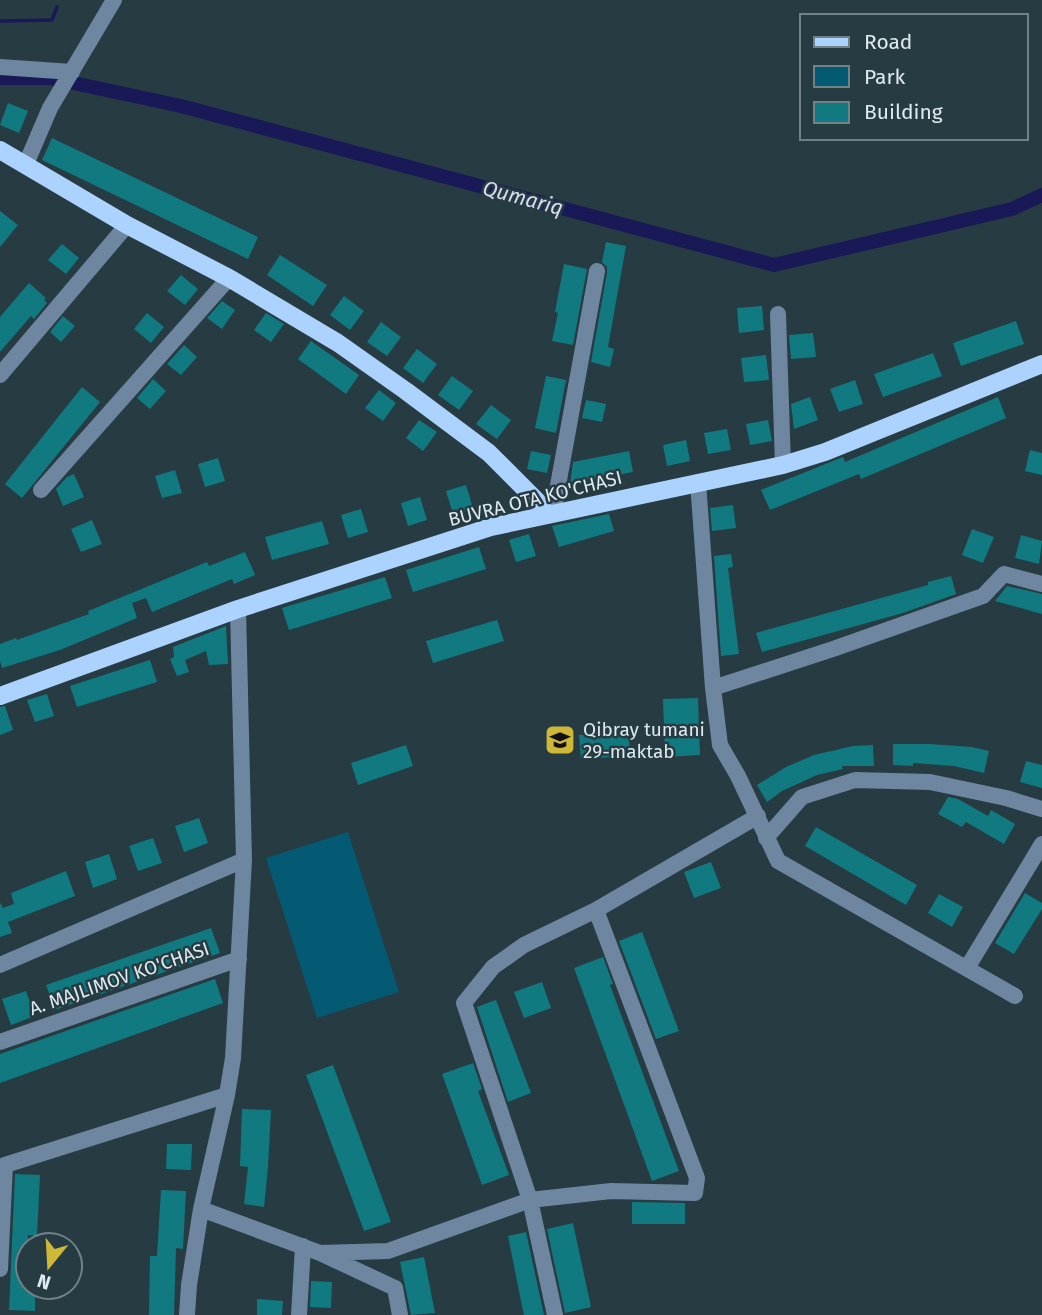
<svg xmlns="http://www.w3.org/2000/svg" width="1042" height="1315" font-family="'Fira Sans',sans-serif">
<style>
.green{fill:#045a73}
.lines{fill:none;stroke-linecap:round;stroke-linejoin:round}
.stream{stroke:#1a1957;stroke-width:3.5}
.canal{stroke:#1a1957;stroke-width:14}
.building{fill:#117a80}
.minor{stroke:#6e86a0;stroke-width:16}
.major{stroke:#acd3fe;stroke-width:18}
.labels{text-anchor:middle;stroke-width:5;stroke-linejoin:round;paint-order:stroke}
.street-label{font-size:19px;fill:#deeaef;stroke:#273b43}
.poi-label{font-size:19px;fill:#deeaef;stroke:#273b43;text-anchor:start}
.water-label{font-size:21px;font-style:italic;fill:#d8dcf0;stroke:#273b43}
</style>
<rect width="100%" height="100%" fill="#273b43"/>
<path class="green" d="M348,832L399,992L317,1018L266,858Z"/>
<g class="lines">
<path class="stream" d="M0,21L52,20L57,7"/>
<path class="canal" d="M0,78H50L181,106L774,265L1012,209L1042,195"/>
</g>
<path class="building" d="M8,103L28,111L19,133L0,125Z
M52,138L258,237L248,259L42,160Z
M0,211L18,225L0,247Z
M606,242L626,246L608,347L614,349L610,367L591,362L607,273V267L602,262Z
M62,244L79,258L66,274L48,260Z
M280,255L327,285L313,306L267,275Z
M564,264L587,269L573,345L552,341L558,313L555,312Z
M181,275L198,289L185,305L167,291Z
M29,283L46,298L44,300L47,303L34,319L31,316L0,352V317Z
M344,296L364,311L350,330L330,315Z
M222,301L235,310L222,329L207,318Z
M762,306L764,330L739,333L737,308Z
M147,313L164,327L151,343L134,329Z
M266,313L284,324L271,342L254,330Z
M63,316L75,326L61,342L50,332Z
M1016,321L1024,344L961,366L953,343Z
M381,322L401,337L387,356L367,342Z
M813,333L816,357L791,359L789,335Z
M311,341L359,375L346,394L298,359Z
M184,345L197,357L181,375L167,364Z
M417,349L437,364L423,383L403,368Z
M933,353L942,376L883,397L874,374Z
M766,355L769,380L744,382L741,358Z
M452,376L473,391L459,410L438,395Z
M546,376L566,380L556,433L535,428Z
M153,379L166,391L150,409L137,398Z
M855,380L863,404L839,412L830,389Z
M82,387L100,402L22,498L5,484Z
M379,390L396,403L383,421L365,408Z
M810,397L818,420L794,429L791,404Z
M998,397L1006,418L861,479L859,474L770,510L761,490L843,457L845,462Z
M586,400L606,404L602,422L582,418Z
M491,405L511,420L497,439L476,424Z
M419,420L437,432L423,451L406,438Z
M768,420L772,441L750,445L746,424Z
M727,429L731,450L708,454L704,433Z
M686,440L690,461L667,466L663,445Z
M1030,450L1042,453V475L1025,471Z
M531,451L551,455L547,473L527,469Z
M629,451L633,472L570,484L573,462Z
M218,458L225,481L205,487L198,464Z
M175,470L182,493L162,498L155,476Z
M74,474L84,497L63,506L56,489L67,477Z
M466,485L473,508L453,514L446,491Z
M420,497L427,520L408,526L401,503Z
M733,505L736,528L712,531L710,508Z
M361,509L368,532L348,538L341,515Z
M609,514L614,531L559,547L552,526Z
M92,520L102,544L81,552L71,529Z
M322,521L329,544L272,560L265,537Z
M972,529L994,537L983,563L962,555Z
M529,534L536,556L516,562L509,540Z
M1021,535L1042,541L1039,564L1015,558Z
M479,547L486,569L413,592L406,570Z
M245,552L255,575L234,584L232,579L152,612L146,598L132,603L137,618L60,650L2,668L0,661V644L16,638L17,640L89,614L88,611L207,562L209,566Z
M731,554L733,567L728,568L739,654L721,656L714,556Z
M951,576L956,594L903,613L762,652L756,633L928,585V582Z
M385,577L392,598L289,630L282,608Z
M1007,586L1042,594V614L995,601Z
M497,620L504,641L433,663L426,641Z
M226,626L228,664L209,665L206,651L185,660L189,672L177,676L170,659L174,657L173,647Z
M150,660L157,682L77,707L70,686Z
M47,694L54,716L35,722L27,700Z
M698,698L700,755L665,757L663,699Z
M5,706L13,730L0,735V707Z
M629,732L630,756L581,759L579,735Z
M893,744H929L972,747L989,751L984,773L954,766L913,763V766L893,765Z
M406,745L413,766L358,785L351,763Z
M873,745L874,766H842L843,769L817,775L782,791L767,802L757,785L786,767L814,755L853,746Z
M1026,761L1042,765V788L1020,782Z
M948,797L958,799L988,816L991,810L1015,824L1004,844L966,822L962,827L938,814Z
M199,818L208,843L184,852L175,826Z
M816,827L917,885L906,905L805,846Z
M153,838L162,863L138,871L129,846Z
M109,854L117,879L93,888L85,862Z
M711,862L721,888L694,898L684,872Z
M66,871L75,896L8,922L12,933L0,937V903L3,908L14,904L11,893Z
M1025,893L1042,903V909L1014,954L995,943Z
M939,894L963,907L952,927L928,913Z
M211,928L220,953L55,1010L46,985Z
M642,932L679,1031L656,1039L619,941Z
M603,957L613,984L610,985L679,1171L652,1181L574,968Z
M215,979L223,1003L0,1083V1054Z
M542,982L551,1008L524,1018L514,992Z
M26,991L35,1016L11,1025L2,999Z
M496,1000L531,1093L508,1102L477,1007Z
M473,1063L482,1089L478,1091L509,1175L482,1185L442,1074Z
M333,1065L391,1222L364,1231L306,1075Z
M242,1109L271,1110L268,1167L264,1207L244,1204L248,1167L240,1166Z
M167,1144H192L191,1170L166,1169Z
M15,1174L40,1175L37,1236L28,1235V1287H35V1311L9,1310Z
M161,1190L186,1191L183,1249L176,1248L174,1315H149L150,1256H157Z
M632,1202L685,1203V1224H632Z
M573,1223L591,1307L565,1313L547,1229Z
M526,1232L544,1315H524L522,1306L508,1236Z
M424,1257L435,1313L411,1315L400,1262Z
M311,1281L332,1282L331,1308L310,1307Z
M257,1299L283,1301L282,1315H257Z"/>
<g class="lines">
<path class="minor" d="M0,67L72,72
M26,164L50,108L114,0
M778,314L783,465
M0,375L127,225
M698,482L713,688L720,745L738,776L778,861L1015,996
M41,490L229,278
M553,513L597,271
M713,688L833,649L983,596L1004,574L1042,584
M766,838L802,797L855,780L930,782L1006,798L1042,809
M0,965L244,860
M967,968L1042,844
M0,1042L239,959
M201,1209L320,1253L395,1288L400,1315
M320,1253L388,1251L530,1200L611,1191L695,1193L697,1178L596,910
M0,1269L5,1165L227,1095
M187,1315L189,1285L201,1209L227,1095L233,1058L244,860L238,609
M299,1315L303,1246
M555,1315L530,1200L464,1003L493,967L524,945L596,910L758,816"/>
<path class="major" d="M0,150L127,225L229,278L338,343L406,391L489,453L540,504L546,514
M0,696L238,609L491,527L783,465L825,452L1042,364"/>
</g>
<defs>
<g id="school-square" transform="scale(1.575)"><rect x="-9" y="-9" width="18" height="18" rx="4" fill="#cfb837" stroke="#273b43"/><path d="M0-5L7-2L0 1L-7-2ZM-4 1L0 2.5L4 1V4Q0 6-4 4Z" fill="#111"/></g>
</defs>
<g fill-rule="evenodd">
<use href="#school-square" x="560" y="740"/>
</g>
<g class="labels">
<g class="street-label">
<text transform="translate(535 498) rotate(-14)" y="7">BUVRA OTA KO'CHASI</text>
<text transform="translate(119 978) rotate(-19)" y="7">A. MAJLIMOV KO'CHASI</text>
</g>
<g class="poi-label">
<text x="583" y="736">Qibray tumani<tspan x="583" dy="22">29-maktab</tspan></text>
</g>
<g class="water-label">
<text transform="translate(523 198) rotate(15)" y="7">Qumariq</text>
</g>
</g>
<rect x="800" y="14" width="228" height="126" fill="#273b43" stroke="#708188" stroke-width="2"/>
<rect x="814" y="37" width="35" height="10" fill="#acd3fe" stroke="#708188" stroke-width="2"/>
<text x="864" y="49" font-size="21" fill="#deeaef">Road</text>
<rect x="814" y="66" width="35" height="21" fill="#045a73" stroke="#708188" stroke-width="2"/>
<text x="864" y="84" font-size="21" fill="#deeaef">Park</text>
<rect x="814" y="102" width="35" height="21" fill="#117a80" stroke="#708188" stroke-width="2"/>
<text x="864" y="119" font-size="21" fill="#deeaef">Building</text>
<g transform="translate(49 1266) rotate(198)"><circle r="33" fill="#273b43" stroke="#708188" stroke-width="2"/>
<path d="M0-5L12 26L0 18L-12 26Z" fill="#cfb837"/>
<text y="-10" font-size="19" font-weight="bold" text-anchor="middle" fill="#deeaef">N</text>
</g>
</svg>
